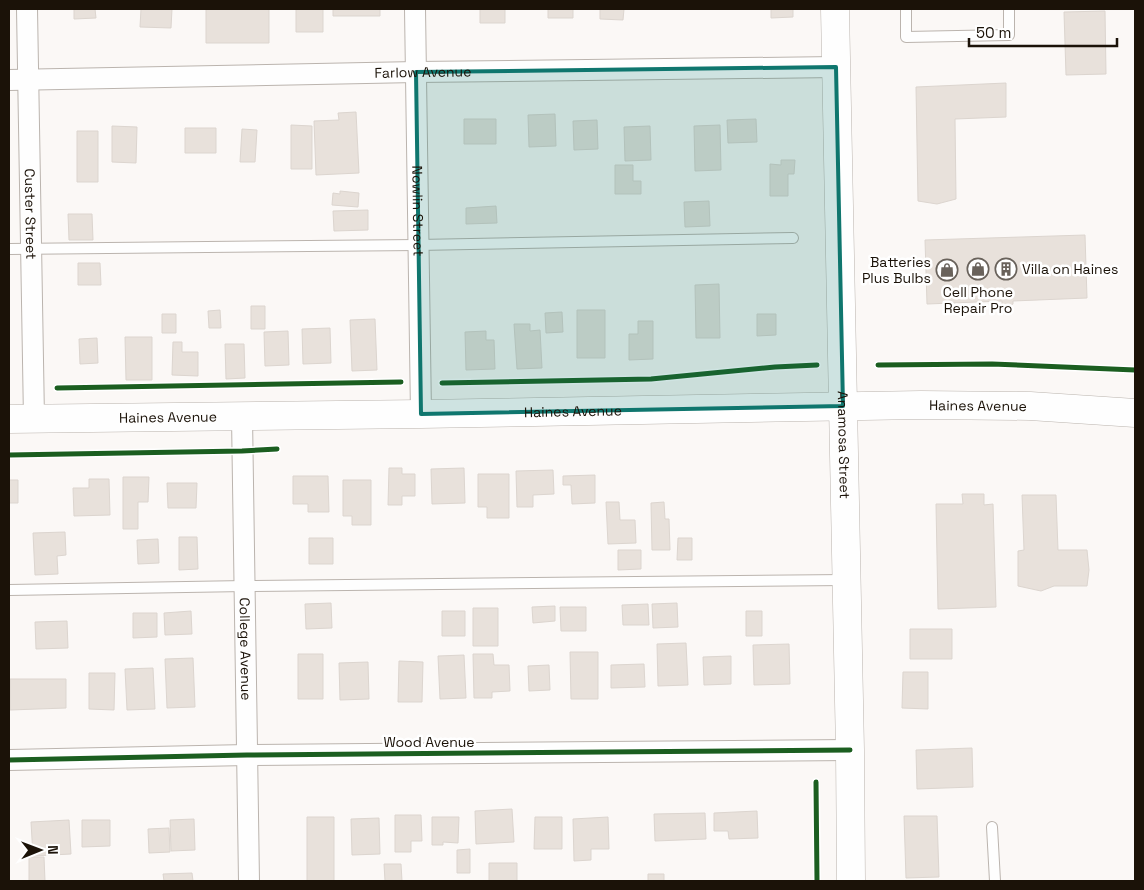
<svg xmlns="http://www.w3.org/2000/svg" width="1144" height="890" font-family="'Space Grotesk',sans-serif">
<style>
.building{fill:#e8e1db;stroke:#dcd5cf}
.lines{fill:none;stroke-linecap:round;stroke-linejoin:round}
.service-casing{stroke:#bbb4ae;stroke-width:12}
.minor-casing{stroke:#bbb4ae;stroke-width:22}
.secondary-casing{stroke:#bbb4ae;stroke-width:29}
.service{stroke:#fefefe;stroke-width:10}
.minor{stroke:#fefefe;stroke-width:20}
.secondary{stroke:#fefefe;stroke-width:28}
.cycleway-casing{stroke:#fff;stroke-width:8}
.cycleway{stroke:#1b5e20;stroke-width:5}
.marked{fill:#0f766e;fill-opacity:0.2;stroke:#0f766e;stroke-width:4;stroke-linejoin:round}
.labels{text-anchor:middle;stroke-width:5;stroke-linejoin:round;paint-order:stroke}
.street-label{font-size:14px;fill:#1b1208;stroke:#fff}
.poi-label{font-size:14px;fill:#1b1208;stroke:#fff;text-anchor:end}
</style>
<rect width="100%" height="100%" fill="#fbf8f6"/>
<path class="building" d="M74,9H95L96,18L74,19Z
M141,9H172L171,28L140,27Z
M206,9H269V43H206Z
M296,9H323V32H296Z
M333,9H380V16H333Z
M480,9H505V23H480Z
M548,9H573V18H548Z
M600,9H624L623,20L600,19Z
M771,9H793V17L771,18Z
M1105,11L1106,74L1066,75L1064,12Z
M1006,83V117L955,119L956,199L937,204L918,201L916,87Z
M356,112L359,173L316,175L314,121L339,120L338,113Z
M555,114L556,146L529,147L528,115Z
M464,119H496V144H464Z
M756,119L757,142L728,143L727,120Z
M597,120L598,149L574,150L573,121Z
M291,125L312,126V169H291Z
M720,125L721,170L695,171L694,126Z
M112,126L137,127L136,163L112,162Z
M650,126L651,160L625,161L624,127Z
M185,128H216V153H185Z
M242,129L257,130L255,162H240Z
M77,131H98V182H77Z
M781,160H795L794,174H788V196H770V164L781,165Z
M615,165H633V181H641V194H615Z
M340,191L359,193L358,207L332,205L333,193L340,194Z
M709,201L710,226L685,227L684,202Z
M496,206L497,223L466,224V208Z
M368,210V230L334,231L333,211Z
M68,214H92L93,240H69Z
M1085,235L1087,298L1013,301V304L1007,307L1002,304V301L927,304L925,240Z
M78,263H100L101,285H78Z
M719,284L720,338H696L695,285Z
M251,306H265V329H251Z
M220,310L221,328H209L208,311Z
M577,310H605V358H577Z
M562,312L563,332L546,333L545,313Z
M162,314H176V333H162Z
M757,314H776V335L757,336Z
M375,319L377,370L352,371L350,320Z
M638,321H653V359L629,360V334H638Z
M514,324H530V331L540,330L542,368L517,369Z
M330,328L331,363L303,364L302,329Z
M288,331L289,365L265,366L264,332Z
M486,331V340H494L495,369L466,370L465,332Z
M125,337H152V380H126Z
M97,338L98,363L80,364L79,339Z
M173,342H182V352H198V376L172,375Z
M225,344H244L245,378L226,379Z
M389,468H402V474H415V496H402V505H388Z
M464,468L465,503L432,504L431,469Z
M553,470L554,494L533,495V507H517L516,471Z
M478,474H509V518H487V507H478Z
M595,475V503L572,504L571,485H563V476Z
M293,476H328L329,512H308V504H293Z
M123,477H149L148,502H138V529H123Z
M89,479H109L110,515L74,516L73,488H89Z
M9,480H18V503H9Z
M343,480H371V525H352V516H343Z
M167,483H197L196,508H168Z
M962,494H984V505L993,504L996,607L938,609L936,504H963Z
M1022,495H1056L1058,550H1087L1089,570L1087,586H1054L1041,591L1018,586V551L1024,550Z
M606,502H619L620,520H635L636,543L608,544Z
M664,502L665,519H669L670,550H652L651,503Z
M65,532L66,555L57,556L58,574L35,575L33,533Z
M179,537H197L198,569L179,570Z
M309,538H333V564H309Z
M678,538H692V560H677Z
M158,539L159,563L138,564L137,540Z
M618,550H641V569L618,570Z
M331,603L332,628L306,629L305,604Z
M677,603L678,627L653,628L652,604Z
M648,604L649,625H623L622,605Z
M555,606V621L533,623L532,607Z
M560,607H586V631H561Z
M473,608H498V646H473Z
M191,611L192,634L165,635L164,613Z
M442,611H465V636H442Z
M746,611H762V636H746Z
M133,613H157V637L133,638Z
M67,621L68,648L36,649L35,622Z
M910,629H952V659H910Z
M686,643L688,685L658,686L657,644Z
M789,644L790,684L754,685L753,645Z
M570,652H598V699H571Z
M298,654H323V699H298Z
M473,654H493L494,665H509L510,691L492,692V698H474Z
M464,655L466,698L440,699L438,656Z
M731,656V684L704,685L703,657Z
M193,658L195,707L167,708L165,659Z
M399,661L423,662L422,702H398Z
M368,662L369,699L340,700L339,663Z
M644,664L645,687L611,688V665Z
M549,665L550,690L529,691L528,666Z
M153,668L155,709L127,710L125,669Z
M903,672H928V709L902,708Z
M89,673H115L114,710L89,709Z
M10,679H66V708L10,710Z
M972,748L973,787L917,789L916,750Z
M512,809L514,842L476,844L475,811Z
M757,811L758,838L729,839L728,831H714V813Z
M705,813L706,839L655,841L654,814Z
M395,815H421L422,841H411V852H395Z
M904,816H937L939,877L906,878Z
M307,817H334V881H307Z
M432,817H459L458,843L443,842V845H432Z
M535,817H562V849H534Z
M608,817L609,849H591V860L574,861L573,819Z
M379,818L380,854L352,855L351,819Z
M194,819L195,850L171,851L170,820Z
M69,820L71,854L33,856L31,822Z
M82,820H110V846L82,847Z
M169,828L170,852L149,853L148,829Z
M470,849V873H457V850Z
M29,857H44L45,881H29Z
M489,863H517V881H489Z
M384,864H401L402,881H385Z
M192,873L193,881H164L163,874Z
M648,874H664V881H648Z"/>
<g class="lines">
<g class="service-casing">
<path id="service" d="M906,9V37L1009,35V9
M9,249L418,245L793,238
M9,590L245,586L846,580
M992,827L995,881"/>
</g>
<g class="minor-casing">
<g id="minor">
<path id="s1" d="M27,9L34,419"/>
<path id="s2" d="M415,9L421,414"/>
<path id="s3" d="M9,80L416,72L836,67"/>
<path id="s4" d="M242,417L249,881"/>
<path d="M9,760L247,755L850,750"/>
</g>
</g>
<g class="secondary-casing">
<g id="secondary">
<path id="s5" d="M835,9L850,750L851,881"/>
<path id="s6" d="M9,419L421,414L921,405L1030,406L1135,413"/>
</g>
</g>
<use href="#service" class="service"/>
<use href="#minor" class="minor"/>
<use href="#secondary" class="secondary"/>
<g class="cycleway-casing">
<path id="cycleway" d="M878,365L992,364L1135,370
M442,383L651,379L775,367L817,365
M57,388L401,382
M9,455L242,451L277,449
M9,760L247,755L850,750
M816,782L817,881"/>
</g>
<use href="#cycleway" class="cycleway"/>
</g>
<path class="marked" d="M836,67L843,406L421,414L416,72Z"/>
<defs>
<g id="shop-ring" transform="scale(1.125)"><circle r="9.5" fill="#fff" stroke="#69625b" stroke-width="1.5"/><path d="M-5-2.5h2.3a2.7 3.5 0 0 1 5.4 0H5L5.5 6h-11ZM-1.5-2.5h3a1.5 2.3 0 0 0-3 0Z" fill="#69625b"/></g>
<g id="building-ring" transform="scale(1.125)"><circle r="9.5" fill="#fff" stroke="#69625b" stroke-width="1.5"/><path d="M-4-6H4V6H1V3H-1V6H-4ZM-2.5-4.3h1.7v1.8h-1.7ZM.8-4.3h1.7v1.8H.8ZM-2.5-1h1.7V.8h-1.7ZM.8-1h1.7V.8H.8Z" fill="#69625b"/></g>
</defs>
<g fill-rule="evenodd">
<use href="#shop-ring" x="978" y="269"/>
<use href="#building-ring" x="1006" y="269"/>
<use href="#shop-ring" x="947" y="270"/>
</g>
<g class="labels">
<g class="street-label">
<text dy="5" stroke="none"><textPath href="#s3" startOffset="414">Farlow Avenue</textPath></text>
<text dy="5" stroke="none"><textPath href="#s2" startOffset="202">Nowlin Street</textPath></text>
<text dy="5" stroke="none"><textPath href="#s1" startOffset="205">Custer Street</textPath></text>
<text dy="5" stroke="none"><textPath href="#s6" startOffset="969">Haines Avenue</textPath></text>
<text dy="5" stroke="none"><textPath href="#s6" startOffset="564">Haines Avenue</textPath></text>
<text dy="5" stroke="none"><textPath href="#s6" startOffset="159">Haines Avenue</textPath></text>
<text dy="5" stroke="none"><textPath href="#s5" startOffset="436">Anamosa Street</textPath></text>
<text dy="5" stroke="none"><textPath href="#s4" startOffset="232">College Avenue</textPath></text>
<text x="429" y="747">Wood Avenue</text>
</g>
<g class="poi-label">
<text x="931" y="267">Batteries<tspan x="931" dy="16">Plus Bulbs</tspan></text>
<text x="1022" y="274" text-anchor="start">Villa on Haines</text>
<text x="978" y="297" text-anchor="middle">Cell Phone<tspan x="978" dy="16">Repair Pro</tspan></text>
</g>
</g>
<rect width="1144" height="890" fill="none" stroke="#1b1208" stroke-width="20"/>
<g transform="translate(40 850) rotate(89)" stroke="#ffffff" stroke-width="4" paint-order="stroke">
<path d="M0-4L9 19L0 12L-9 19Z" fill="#1b1208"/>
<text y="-8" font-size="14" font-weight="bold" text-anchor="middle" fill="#1b1208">N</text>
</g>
<path d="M969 38v8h148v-8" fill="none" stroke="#1b1208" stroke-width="2.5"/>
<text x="976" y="38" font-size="15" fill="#1b1208" stroke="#ffffff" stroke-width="4" paint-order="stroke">50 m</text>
</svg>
